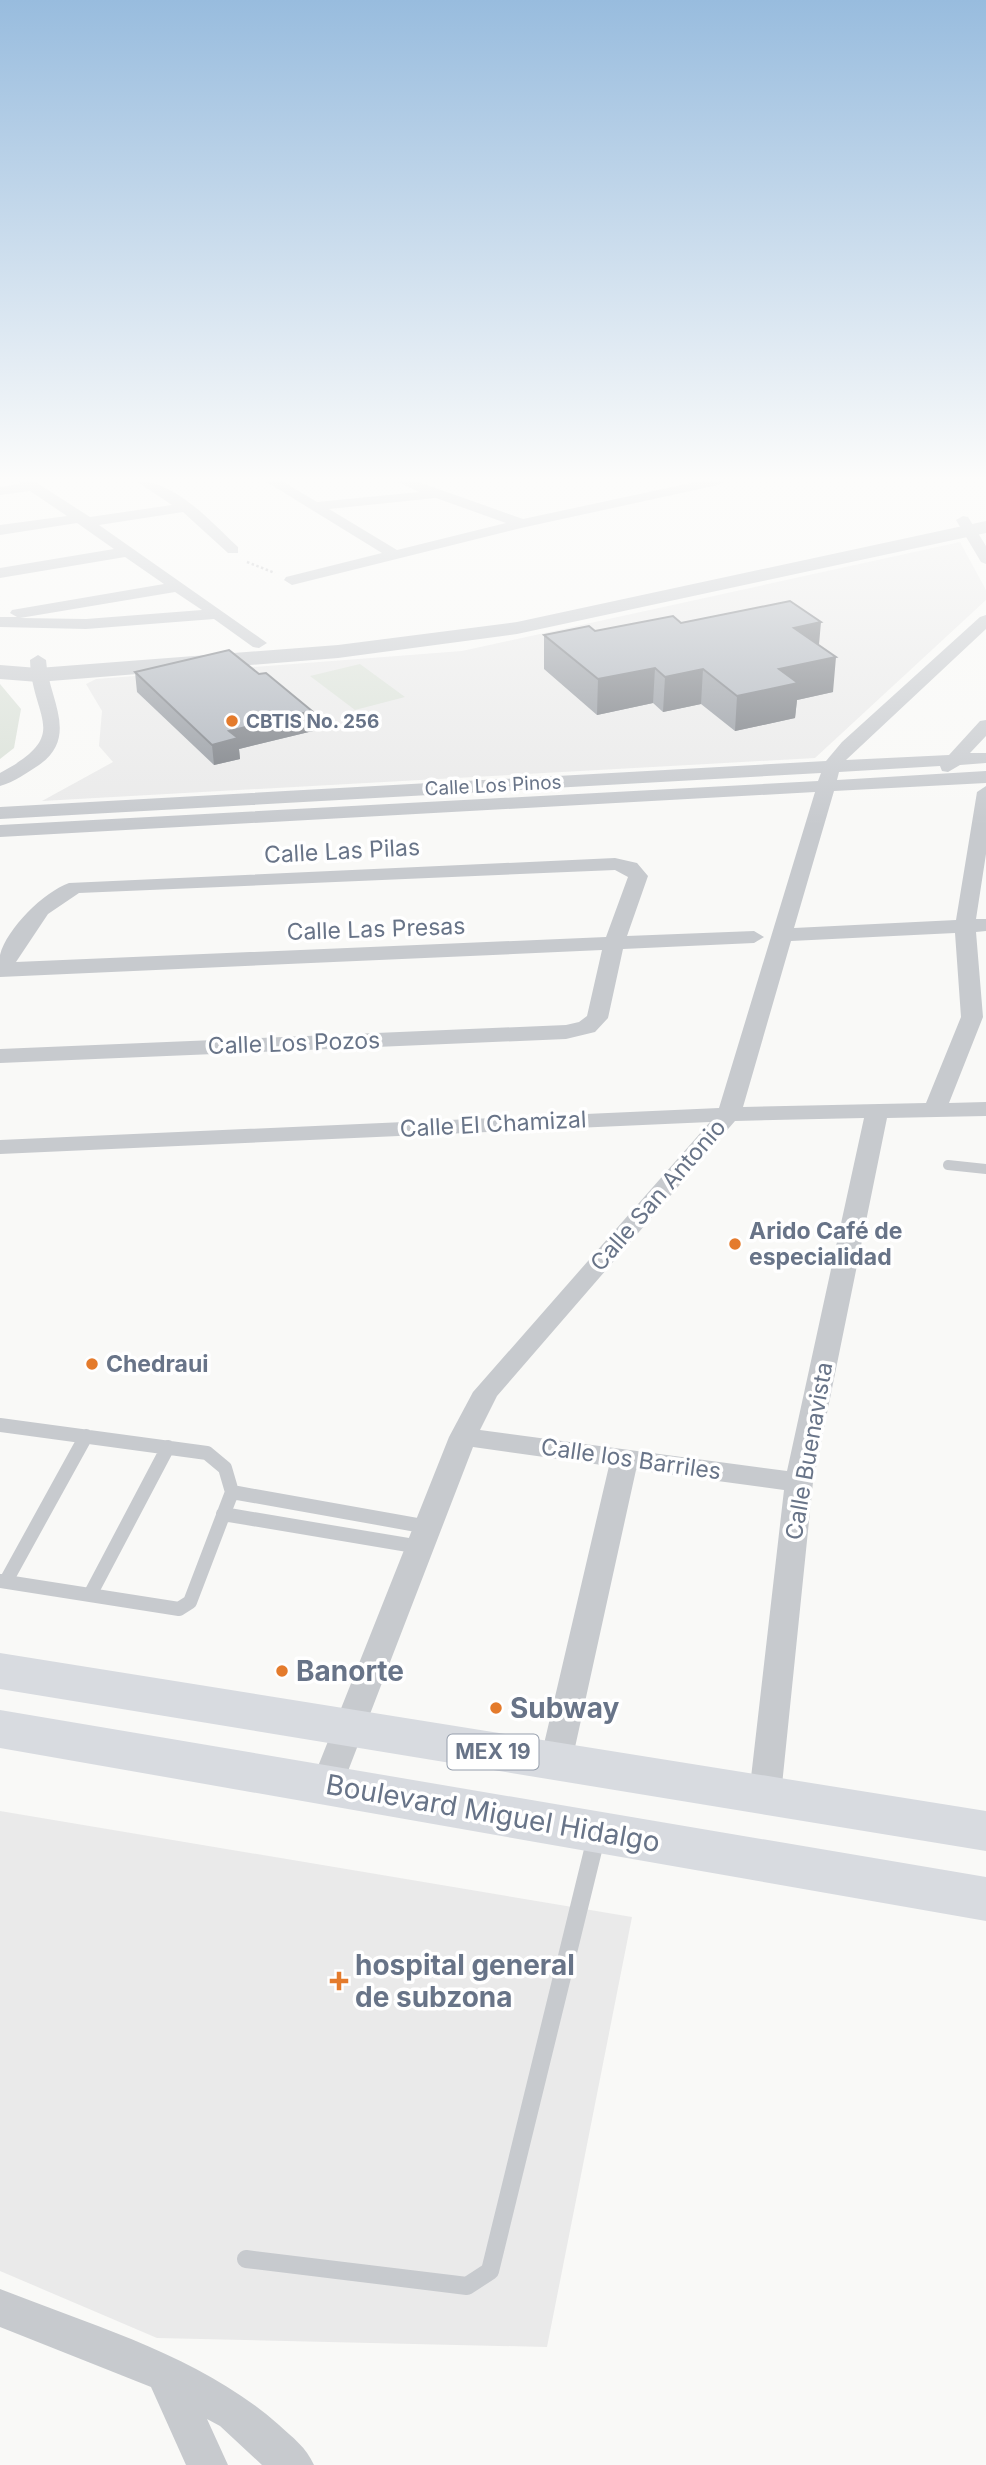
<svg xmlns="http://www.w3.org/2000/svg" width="986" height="2465" font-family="Inter,sans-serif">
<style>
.built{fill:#eaeaea}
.green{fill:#dae1d8}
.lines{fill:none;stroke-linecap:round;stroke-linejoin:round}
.path{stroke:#c1c2c5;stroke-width:2.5;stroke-dasharray:2.5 2.5;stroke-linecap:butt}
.service-far2{stroke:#c7cace;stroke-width:10}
.service-far1{stroke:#c7cace;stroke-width:14}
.service{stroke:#c7cace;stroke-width:18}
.minor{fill:#c7cace;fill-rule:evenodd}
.tertiary{fill:#c7cace;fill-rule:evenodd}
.primary{fill:#d8dbe0;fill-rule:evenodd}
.wall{fill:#969ba2}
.shaded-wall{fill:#7a7e84}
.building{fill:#aeb4bc;stroke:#7a7e84;stroke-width:2}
.poi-dot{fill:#e47b2c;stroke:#fff;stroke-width:2.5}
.labels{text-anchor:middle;stroke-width:7;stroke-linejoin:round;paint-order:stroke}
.far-poi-label{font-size:19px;font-weight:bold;fill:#687488;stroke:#fff;text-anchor:start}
.far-street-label{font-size:19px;fill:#687488;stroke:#fff}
.shield{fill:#fff;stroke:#959eac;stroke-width:2}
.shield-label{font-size:21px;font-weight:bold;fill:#687488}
.street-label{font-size:23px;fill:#687488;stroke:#fff}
.poi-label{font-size:23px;font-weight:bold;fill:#687488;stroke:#fff;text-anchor:start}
.near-poi-label{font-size:28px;font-weight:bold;fill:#687488;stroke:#fff;text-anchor:start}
.near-street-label{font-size:28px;fill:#687488;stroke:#fff}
</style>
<rect width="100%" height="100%" fill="#f9f9f7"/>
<path class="built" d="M960,542L986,590V600L815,758L42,801L113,762L99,746L102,711L86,684L96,679L462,651Z
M0,1811L632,1917L547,2347L157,2338L0,2271Z"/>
<path class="green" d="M360,664L405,697L355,710L310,676Z
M0,684L21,709L14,748L0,759Z"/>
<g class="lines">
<path class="path" d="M247,562L275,573"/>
<path class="service-far2" d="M948,1165L986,1169"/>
<path class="service-far1" d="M0,1425L207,1453L225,1468L232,1492L190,1602L179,1609L0,1581
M232,1492L428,1527
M223,1514L420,1547
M6,1581L86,1436
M90,1595L168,1447"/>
<path class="service" d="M246,2259L467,2286L490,2271L596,1838"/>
<path class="minor" d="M18,481H34L90,517L172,505L136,481C176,481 210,521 238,547V553H228L183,512L99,525L267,643L259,648L253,647L214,619L86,629L0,627V617H17L10,613L12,610L164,584L125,557L0,578V568L114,549L77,523L0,535V525L67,516L30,491L0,495V487L20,484ZM175,592L202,610L86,619L20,618Z
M265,481H282L317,502L419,492L396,481H416L523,519L700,481H725L718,485L521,528L292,585L284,580L286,577L382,553ZM436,498L506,523L397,550L329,509Z
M963,516L968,517L986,546V564L981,562L956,520Z
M986,615V629L846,760L949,755L980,721L986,720V736L970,753H986V763L960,765L948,772L942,771L940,766L839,772L837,780L986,771V783L834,791L794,928L956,920L977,792L986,786V854L976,919H986V931L976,932L983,1017L949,1103L986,1102V1116L887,1118L813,1482L781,1795L776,1804L765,1808L754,1804L749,1795L784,1490L636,1470L572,1761L567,1770L556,1773L545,1770L540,1761L609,1466L473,1447L343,1784L338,1793L327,1797L316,1793L311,1784L449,1437L473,1392L710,1122L0,1154V1140L719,1108L815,792L0,837V825L818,781L821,773L0,819V807L826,761L842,742L980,617ZM955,933L961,1017L926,1103L743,1107L791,941ZM864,1118L787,1471L480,1430L497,1396L735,1121Z
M38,655L46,660C48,698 80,736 39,765C27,773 14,782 0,786V773C73,734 32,720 30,660Z
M615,858L637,863L648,876L627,936L754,931L764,937L754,943L623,949L608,1018L595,1032L566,1039L0,1063V1049L566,1025L579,1022L587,1016L602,950L0,977C0,971 0,961 0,955C7,928 44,892 69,883ZM615,870L628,877L606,937L16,962L48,914L79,893Z
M0,2289C96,2327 201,2356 279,2425C293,2438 306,2447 314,2465H262L220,2426L207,2419L228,2465H186L151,2387L0,2327Z"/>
<path class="tertiary" d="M986,521V533L517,634L338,658L38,682L0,679V665L38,668L338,645L517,622Z"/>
<path class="primary" d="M0,1653L986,1811V1851L0,1689Z
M0,1710L986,1877V1921L0,1748Z"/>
</g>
<path class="wall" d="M681,623L819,645L833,692L797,700L795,718L735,731L701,704L663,712L653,703L597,715L544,669V635L595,631Z
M135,672L313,731L239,749L240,759L214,765L137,692Z"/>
<path class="shaded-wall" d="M821,622L818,656L794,628Z
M836,657L833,692L797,700L795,718L735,731L737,696L779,669Z
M655,668L653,703L597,715L598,679Z
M703,669L701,704L663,712L665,677Z
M312,711L313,731L239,749L240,759L214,765L212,745L229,731Z"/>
<path class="building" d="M790,601L821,622L794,628L836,657L779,669L798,683L737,696L703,669L665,677L655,668L598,679L544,635L589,626L595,631L673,616L681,623Z
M229,650L259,674L266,673L312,711L229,731L238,738L212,745L135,672Z"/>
<linearGradient id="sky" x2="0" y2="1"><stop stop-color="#98bcde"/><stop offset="0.58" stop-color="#fcfcfb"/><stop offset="1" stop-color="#fcfcfb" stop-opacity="0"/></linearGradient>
<rect width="986" height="826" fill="url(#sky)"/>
<g class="poi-dot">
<circle cx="232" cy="721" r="7"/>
<circle cx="735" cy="1244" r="7"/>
<circle cx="92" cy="1364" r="7"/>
<circle cx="282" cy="1671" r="7"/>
<circle cx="496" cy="1708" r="7"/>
<path d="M335.5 1970.5h7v7h7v7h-7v7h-7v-7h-7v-7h7z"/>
</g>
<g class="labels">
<g class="far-poi-label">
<text x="246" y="728">CBTIS No. 256</text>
</g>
<g class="far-street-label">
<text transform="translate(493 785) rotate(-3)" y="7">Calle Los Pinos</text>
</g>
<rect class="shield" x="447.5" y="1734.5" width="91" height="35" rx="5"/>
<g class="shield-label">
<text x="493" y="1759">MEX 19</text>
</g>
<g class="street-label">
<text transform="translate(342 851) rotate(-3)" y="8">Calle Las Pilas</text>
<text transform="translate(376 929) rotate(-2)" y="8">Calle Las Presas</text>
<text transform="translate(294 1043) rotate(-2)" y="8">Calle Los Pozos</text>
<text transform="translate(493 1124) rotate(-3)" y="8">Calle El Chamizal</text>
<text transform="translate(658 1195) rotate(-49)" y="8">Calle San Antonio</text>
<text transform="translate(809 1451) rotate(-80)" y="8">Calle Buenavista</text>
<text transform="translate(631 1459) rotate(8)" y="8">Calle los Barriles</text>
</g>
<g class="poi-label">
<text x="749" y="1239">Arido Café de<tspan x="749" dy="26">especialidad</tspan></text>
<text x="106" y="1372">Chedraui</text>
</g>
<g class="near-poi-label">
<text x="296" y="1681">Banorte</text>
<text x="510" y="1718">Subway</text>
<text x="355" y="1975">hospital general<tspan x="355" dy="32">de subzona</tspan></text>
</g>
<g class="near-street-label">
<text transform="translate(493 1813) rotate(10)" y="10">Boulevard Miguel Hidalgo</text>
</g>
</g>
</svg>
